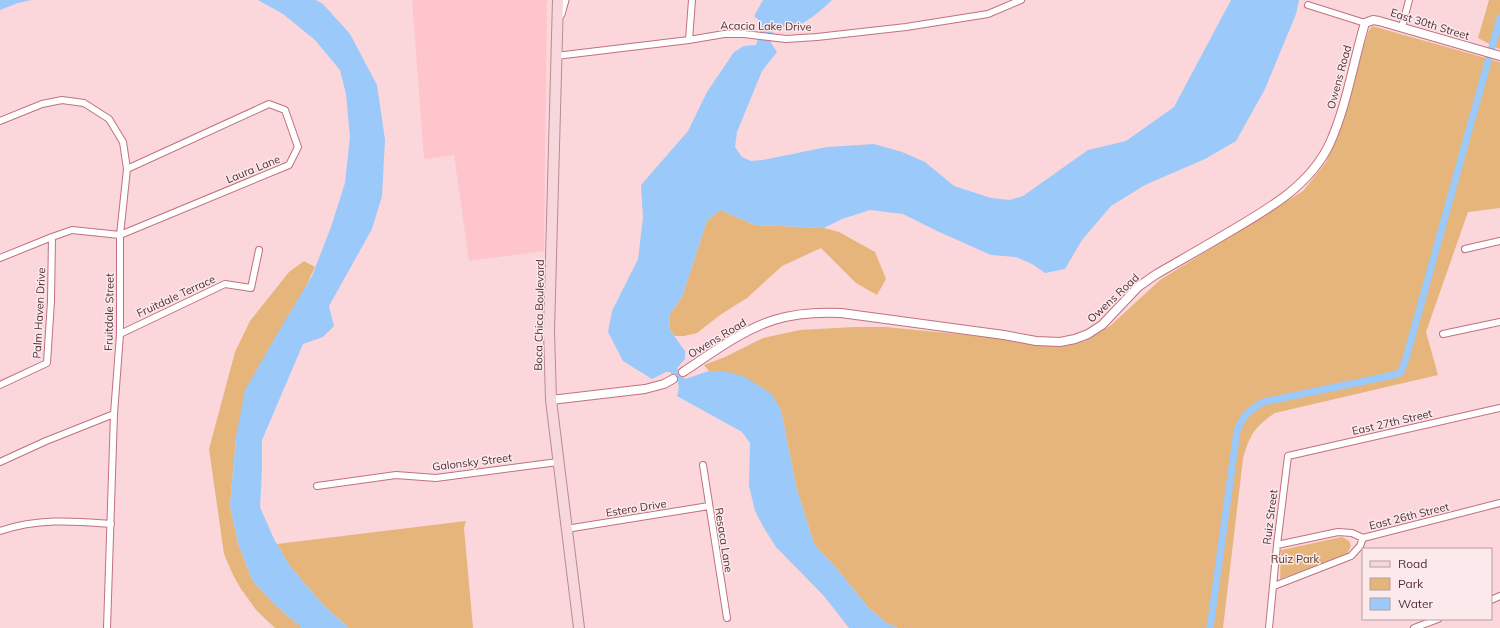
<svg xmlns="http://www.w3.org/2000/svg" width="1500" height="628" font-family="Mulish,sans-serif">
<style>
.built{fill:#fec5cc}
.green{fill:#e6b57c}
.water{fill:#9ac9fa}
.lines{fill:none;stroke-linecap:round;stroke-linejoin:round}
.canal{stroke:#9ac9fa;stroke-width:7}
.minor-casing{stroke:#c1717f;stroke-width:8}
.tertiary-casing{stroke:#c1717f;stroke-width:10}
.secondary-casing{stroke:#c1717f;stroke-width:11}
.primary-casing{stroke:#b98b91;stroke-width:12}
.minor{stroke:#fff;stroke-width:6}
.tertiary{stroke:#fff;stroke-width:8}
.secondary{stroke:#fff;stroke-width:9}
.primary{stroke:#f7d7db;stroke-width:10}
.labels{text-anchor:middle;stroke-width:3;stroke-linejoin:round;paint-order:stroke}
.street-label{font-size:11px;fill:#523035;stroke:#fbe9eb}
.park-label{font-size:11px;fill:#51391c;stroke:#fbe9eb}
</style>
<rect width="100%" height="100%" fill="#fbd7db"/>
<path class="built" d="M412,0H547L544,251L469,261L454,155L424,159Z"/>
<path class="green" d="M1489,0H1500V49L1495,47L1478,38Z
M1372,26L1500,62V208L1468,212L1426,332L1438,375L1275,413C1255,426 1249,436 1243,459L1223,628H898L885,622L869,608L837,569L814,544L796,486L781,410L723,371H709L704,365L725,357L763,338L800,330L854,327H886L1068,345L1085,341L1110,326L1160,280L1303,191L1326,162L1341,123L1368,32Z
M720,210L755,225L824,228L839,232L875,252L886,279L877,295L856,283L821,248L782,266L747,298L720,315L697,333L684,336H675L670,330L669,315L682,297L707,221Z
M304,261L315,267L236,437L230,506L238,543L252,580L275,605L302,628H275L257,611L241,589L233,575L224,554L209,449L235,352L250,321L289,272Z
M466,521L464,528L473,628H349L324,606L289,565L277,544Z
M1342,537L1349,541L1351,546L1347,554L1280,579L1281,550Z"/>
<path class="water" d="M0,0H31L18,3L0,10Z
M258,0H316L323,4L350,34L377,85L385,140L382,196L372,229L329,306L334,326L323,337L303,344L262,440V470L260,507L274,539L289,565L324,606L349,628H302L275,605L252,580L238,543L230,506L236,437L245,390L283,324L312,276L331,227L345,183L350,137L346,94L340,70L315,40L283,14Z
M763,0H832C825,7 810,20 801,24C792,28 780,24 773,31L771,43L777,52L762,71L737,132L735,147L742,157L751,161L763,160L827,147L874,144L902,152L925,162L954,186L991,198L1010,200L1023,196L1088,150L1126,141L1174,107L1231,0H1299L1296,14L1265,89L1236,141L1205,159L1145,185L1111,206L1082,240L1065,269L1045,273L1032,264L1016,257L991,255L937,231L903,214L870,210L842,219L824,228L755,225L720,210L707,221L682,297L669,315L670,330L685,351V359L677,368L685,379L709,371H723L743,376L772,394L781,410L796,486L814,544L837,569L869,608L885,622L898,628H849L824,596L776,547L764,528L755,511L749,486L750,443L742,432L677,396C681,383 678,382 670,372H666L652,379L623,361L608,332L612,311L638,259L643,218L641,185L688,131L707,92L734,52L744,46L756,45L762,24L760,21L754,16Z"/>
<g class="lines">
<path class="canal" d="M1210,628L1237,431C1243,415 1249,411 1263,402L1394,375L1401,372L1406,358L1500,18"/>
<g class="minor-casing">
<path id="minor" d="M1308,5L1365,23
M1402,27L1409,0
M689,40L692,0
M556,56L689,40L724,34H744L786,39L817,37L906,27L988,14L1021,0
M0,121L42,104L62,100L84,103L109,119L123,142L127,169L120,235V334L114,414L107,628
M52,237L72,230L120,235L289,165L298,147L285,110L269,104L127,169
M1465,249L1500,241
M0,258L52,237L51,301L47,363L0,385
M120,334L225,284L251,288L259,250
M1443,334L1500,322
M0,462L46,441L114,414
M703,465L727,618
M317,486L396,475L436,478L558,462
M566,529L709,506
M0,531C38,518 72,521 111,524
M1277,545L1338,532L1352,533L1363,538L1500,503
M1274,586L1351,556L1360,546L1363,538
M1491,600L1500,596
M1269,628L1277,545L1288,456L1500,408
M1414,628L1438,619"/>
</g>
<g class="tertiary-casing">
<path id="tertiary" d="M683,372C712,353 740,331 774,320C796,313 819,312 841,313L1004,335L1036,341L1060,342L1075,339L1088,334L1102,325L1138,287L1155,275C1179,261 1204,247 1229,232C1268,209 1310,186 1330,143C1347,105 1353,63 1365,23L1373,20L1379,21L1500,56
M551,400L645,389L664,384L673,379"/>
</g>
<g class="secondary-casing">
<path id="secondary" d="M560,14L564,0"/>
</g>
<g class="primary-casing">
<path id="primary" d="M558,0L549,331L551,400L579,628"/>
</g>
<use href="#minor" class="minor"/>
<use href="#tertiary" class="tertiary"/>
<use href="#secondary" class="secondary"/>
<use href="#primary" class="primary"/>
</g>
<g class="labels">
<g class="street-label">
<text transform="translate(1430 24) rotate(17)" y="4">East 30th Street</text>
<text transform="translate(766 26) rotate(1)" y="4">Acacia Lake Drive</text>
<text transform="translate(1339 77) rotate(-75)" y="4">Owens Road</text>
<text transform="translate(253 169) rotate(-22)" y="4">Laura Lane</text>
<text transform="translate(176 296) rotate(-25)" y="4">Fruitdale Terrace</text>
<text transform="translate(1113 298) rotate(-43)" y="4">Owens Road</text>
<text transform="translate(109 312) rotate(-89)" y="4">Fruitdale Street</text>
<text transform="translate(39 313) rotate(-87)" y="4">Palm Haven Drive</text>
<text transform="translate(539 315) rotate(-89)" y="4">Boca Chica Boulevard</text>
<text transform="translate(717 338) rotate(-31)" y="4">Owens Road</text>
<text transform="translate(1392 422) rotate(-13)" y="4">East 27th Street</text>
<text transform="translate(472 462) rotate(-7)" y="4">Galonsky Street</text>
<text transform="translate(636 508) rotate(-9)" y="4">Estero Drive</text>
<text transform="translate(1409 516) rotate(-14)" y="4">East 26th Street</text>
<text transform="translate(1270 517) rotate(-83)" y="4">Ruiz Street</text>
<text transform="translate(724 540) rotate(81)" y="4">Resaca Lane</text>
</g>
<g class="park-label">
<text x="1295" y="563">Ruiz Park</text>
</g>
</g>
<rect x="1362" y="548" width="130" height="72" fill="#fbe9eb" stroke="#b79fa2"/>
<rect x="1370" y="561" width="20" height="6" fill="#f7d7db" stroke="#b79fa2"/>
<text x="1398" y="568" font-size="12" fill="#523035">Road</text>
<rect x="1370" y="578" width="20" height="12" fill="#e6b57c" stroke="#b79fa2"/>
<text x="1398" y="588" font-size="12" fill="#523035">Park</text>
<rect x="1370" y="598" width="20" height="12" fill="#9ac9fa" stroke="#b79fa2"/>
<text x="1398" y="608" font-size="12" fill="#523035">Water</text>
</svg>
